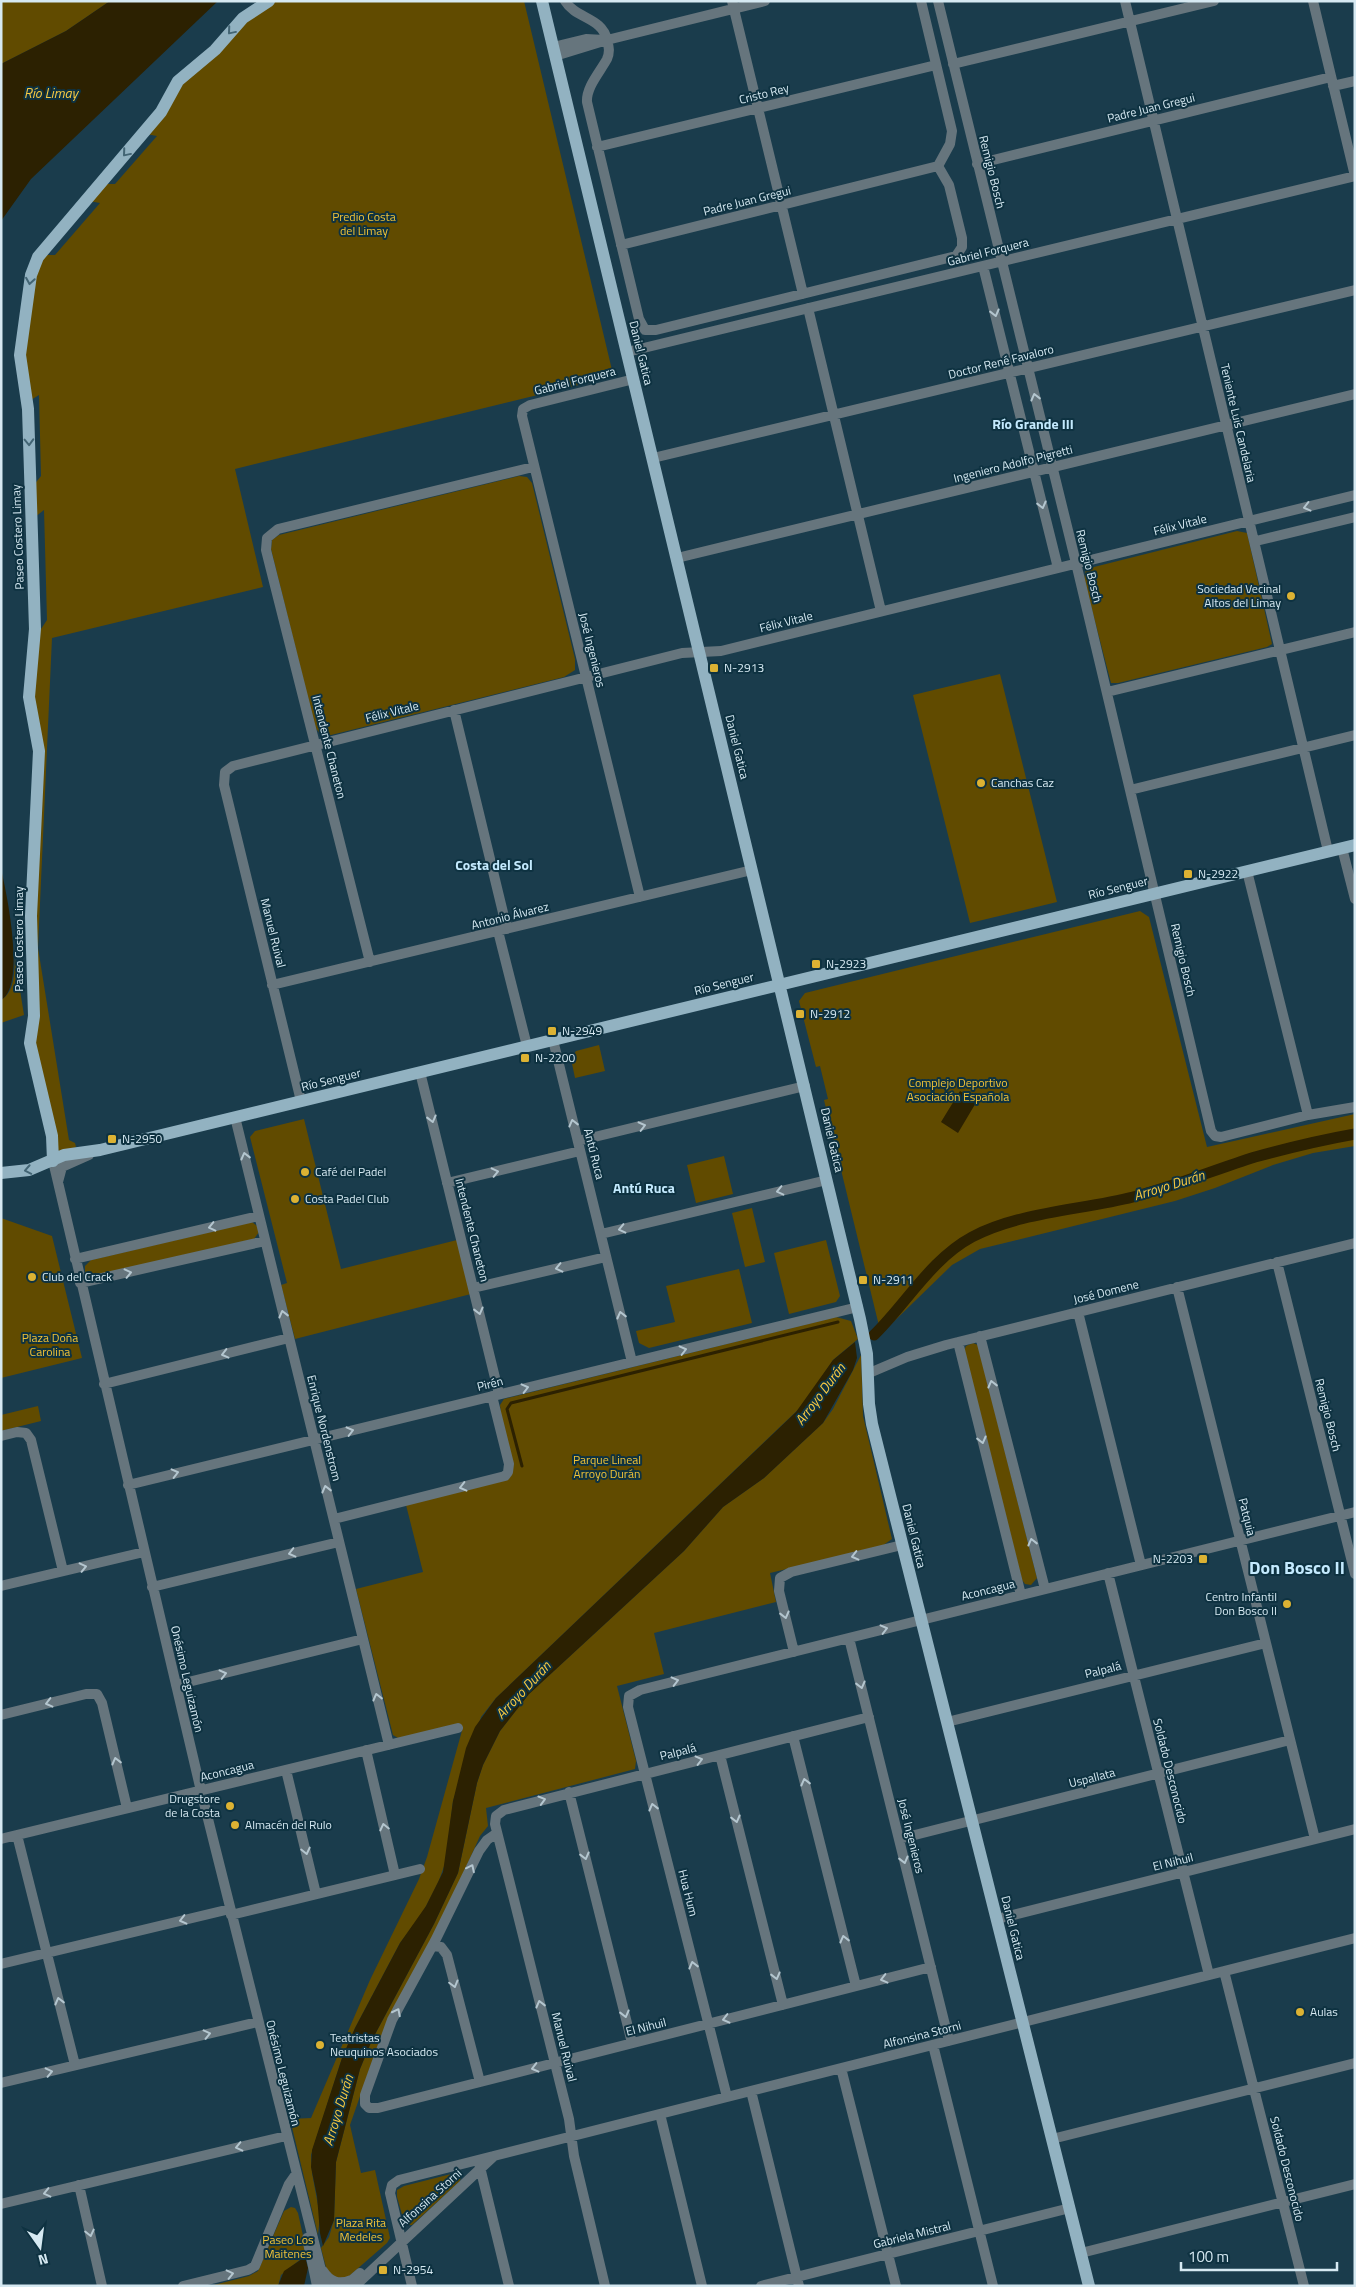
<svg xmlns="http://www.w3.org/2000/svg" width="1356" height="2287" font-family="'Titillium Web',sans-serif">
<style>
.green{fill:#614b00}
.water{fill:#2c2101}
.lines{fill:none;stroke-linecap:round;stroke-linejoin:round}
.stream{stroke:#2c2101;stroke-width:3}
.canal{stroke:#2c2101;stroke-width:11}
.minor{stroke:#66757d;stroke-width:10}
.major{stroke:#92b2c1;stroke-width:12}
.oneway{stroke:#436574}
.oneway2{stroke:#b4c6cf}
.poi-dot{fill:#dcb233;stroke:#0e3241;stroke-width:2}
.labels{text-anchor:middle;stroke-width:4;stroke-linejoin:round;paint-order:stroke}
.street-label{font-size:12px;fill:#d6e9f2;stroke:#0e3241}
.park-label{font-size:12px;fill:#f2c337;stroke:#0e3241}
.poi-label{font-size:12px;fill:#d6e9f2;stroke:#0e3241;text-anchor:start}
.water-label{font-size:14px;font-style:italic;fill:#f9ca41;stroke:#0e3241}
.neighbourhood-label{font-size:14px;font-weight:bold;fill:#c4eafe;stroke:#0e3241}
.district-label{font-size:18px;font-weight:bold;fill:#c4eafe;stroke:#0e3241}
</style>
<rect width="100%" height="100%" fill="#1a3c4c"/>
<path class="green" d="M1,1H110L66,31L1,64Z
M274,1H524L612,370L607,378L235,469L263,587L52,638L38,948L69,1140L75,1143L76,1147L59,1153L35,1040L38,1022L32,698L39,632L47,620L44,510L35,517L33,486L41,476L39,395L31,400L24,362L34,272L44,255H55L100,203L89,201L104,184H115L157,136L146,134L173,93L239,25Z
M519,476L527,477L532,483L575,659V670L564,677L331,735L320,734L315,727L271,549L272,540L279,535Z
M1237,531L1247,533L1272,644L1267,647L1118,683H1111L1084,579L1086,569Z
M1000,674L1057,902L970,923L913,695Z
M1140,911L1149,917L1207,1147L1355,1114V1146L1313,1153L1273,1165L1215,1188L1175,1201L980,1249L952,1265L881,1334L824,1100L828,1099L820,1066L816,1067L799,1001L805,993Z
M15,959L24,1015L1,1023V1000C15,992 14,972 15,959Z
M599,1045L605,1071L575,1078L571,1059L576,1051Z
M304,1119L341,1269L457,1240L471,1294L295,1339L281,1285L287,1283L250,1137L255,1131Z
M724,1156L733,1194L696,1203L687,1165Z
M752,1208L765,1262L745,1267L732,1213Z
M1,1218L52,1236L82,1358L1,1378Z
M252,1222L257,1226L259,1232L254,1239L89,1277L85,1272V1266L91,1260Z
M826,1240L840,1296L836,1302L789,1314L774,1253Z
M739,1269L752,1323L649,1348L639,1343L636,1331L675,1322L666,1286Z
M836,1317L851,1321L858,1339L833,1360L804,1404L496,1698L481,1717L453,1801L446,1861L438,1883L422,1914L400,1943L355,2028L342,2058L311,2155L312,2173L320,2216L318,2235L290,2119L311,2118L370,1980L419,1879L427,1857L463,1727L398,1738L393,1735L356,1589L423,1572L406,1505L508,1478L500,1405L504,1399Z
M973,1343L978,1345L1037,1578L1031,1585L1025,1584L1022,1580L964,1351L966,1346Z
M861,1355L863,1416L892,1539L882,1546L770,1573L776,1602L654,1633L664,1674L617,1686L636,1761L635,1769L486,1808L488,1826L480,1836L440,1925L380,2039L350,2125L361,2173L375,2170L390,2238L387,2243L348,2277L336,2279L327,2271L321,2248L329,2237L334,2220L336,2162L360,2069L372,2040L434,1924L458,1873L477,1783L483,1765L500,1731L529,1694L684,1551L723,1507L764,1478L823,1423L833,1409Z
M38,1406L41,1421L1,1431V1415Z
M455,2173L461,2175L460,2181L412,2225H405L397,2197V2190L404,2186Z
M291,2207L295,2208L298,2213L307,2254L281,2275L278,2286H210L249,2276L258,2271L284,2211Z"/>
<path class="water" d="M110,1H218L31,179L1,221V64L66,31Z
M1,869C7,894 26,986 1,1000Z
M960,1091L977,1101L958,1133L941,1122Z
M855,1342L857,1358L853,1370L823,1423L764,1478L723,1507L684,1551L529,1694L500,1731L483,1765L477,1783L458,1873L434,1924L372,2040L360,2069L336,2162L334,2220L323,2246L320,2233L317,2196L311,2167L312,2150L342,2058L355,2028L400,1943L426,1906L443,1872L453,1801L466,1748L475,1727L496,1698L796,1412L833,1360Z
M305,2257L308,2268L304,2286H278L284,2271Z"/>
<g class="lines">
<path class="stream" d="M522,1466L507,1409L511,1403L838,1322"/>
<path class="canal" d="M874,1335C906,1304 931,1259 972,1237C1019,1212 1082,1210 1133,1197C1175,1186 1214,1170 1255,1157C1288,1148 1321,1140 1355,1134"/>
<path class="minor" d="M565,1C576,19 602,17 607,40C609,47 610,52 607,59C600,72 586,87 587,102L639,319L645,330H656L956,256L962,247V238L949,185L938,166
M732,1L803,294
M921,1L952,131L950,144L938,166
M938,1L1076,563L1211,1131L1215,1136L1221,1137L1308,1115L1355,1107
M1125,1L1328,851
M1313,1L1355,176
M553,47L586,39L604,40
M555,56L607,40L765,1
M953,64L1214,1
M1333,86L1355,81
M597,147L936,65
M977,164L1331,77
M621,245L938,166
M983,266L1058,568
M808,308L881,611
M627,352L1355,176
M634,379L530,405L523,409L522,416L640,897
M653,458L1355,290
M1256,541L1355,517
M677,558L1355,394
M1107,692L1355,632
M454,710L507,929
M1130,790L1355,735
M1342,848L1355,899
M1247,871L1308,1115
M498,931L527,1046
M370,962L266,550L267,538L278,529L533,467
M272,985L752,870
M553,1040L632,1362
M420,1072L499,1394
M301,1101L224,785L225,772L233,766L682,653L721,651L1355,495
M235,1117L389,1745
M578,1141L805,1086
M53,1161L201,1791L325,2286
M58,1182L62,1167L89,1155
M447,1183L580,1151
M601,1234L827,1180
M75,1259L259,1216
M1277,1262L1355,1574
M80,1283L265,1241
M1177,1287L1315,1839
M473,1288L606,1257
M1078,1312L1141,1565
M980,1336L1045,1589
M958,1342L1021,1595
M867,1374L907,1357L946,1345L1355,1243
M104,1384L289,1338
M1,1436L17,1432L26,1433L31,1440L63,1571
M128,1485L858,1307
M334,1519L505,1476L508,1472L509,1464L492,1396
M1108,1573L1209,1975
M1,1586L144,1552
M152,1587L339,1542
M849,1638L949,2041
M794,1652L779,1591L780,1578L791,1572L902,1545
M176,1685L363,1639
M1,1715L86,1694H97L102,1703L127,1808
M947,1722L1266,1643
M793,1736L856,1986
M366,1750L395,1875
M720,1755L783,2005
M286,1770L316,1894
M569,1792L632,2043
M497,1833L487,1840L479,1851L435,1941L392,2020L365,2095V2104L369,2108H378L931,1967
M17,1835L75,2065
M1,1839L458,1728
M899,1839L1290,1740
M231,1915L420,1869
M997,1919L1355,1829
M433,1946L441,1947L447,1955L480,2082
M1,1964L230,1909
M1224,1971L1304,2286
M933,2045L993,2286
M841,2068L896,2286
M1,2083L258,2022
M751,2091L799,2286
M727,2097L628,1707L629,1696L640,1690L1355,1512
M660,2114L702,2286
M1052,2139L1355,2063
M479,2163L509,2286
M79,2185L102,2286
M1,2204L286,2136
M307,2238L317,2286
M1081,2253L1355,2184
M323,2271C330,2282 339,2285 351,2280
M183,2286L248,2270L255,2266L289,2184L296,2174
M345,2286L360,2273
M355,2286L494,2156
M412,2286L390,2193L392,2185L399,2180L1355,1938
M605,2286L574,2156L569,2119L495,1824L496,1816L504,1810L869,1717
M761,2286L1070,2208"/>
<path class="major" d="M542,1L860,1319L867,1354L869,1404L872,1424L1089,2286
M53,1161L52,1136L30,1043L34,1016L31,916L39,751L29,697L35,629L28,409L20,355L31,275L38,257L161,112L178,81L215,50L243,18L269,1
M1,1173L29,1170L64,1155L100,1150L1355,845"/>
</g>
<defs><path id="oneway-chevron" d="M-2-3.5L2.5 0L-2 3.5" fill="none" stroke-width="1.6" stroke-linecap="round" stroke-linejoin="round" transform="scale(1.25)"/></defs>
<g class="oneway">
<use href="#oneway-chevron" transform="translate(231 31) rotate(130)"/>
<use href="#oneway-chevron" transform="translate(126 153) rotate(130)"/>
<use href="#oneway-chevron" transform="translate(30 281) rotate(99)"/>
<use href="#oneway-chevron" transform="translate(29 442) rotate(88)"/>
<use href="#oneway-chevron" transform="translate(28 1170) rotate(169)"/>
</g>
<g class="oneway2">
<use href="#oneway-chevron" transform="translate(995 313) rotate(76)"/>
<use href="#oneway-chevron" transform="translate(1035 397) rotate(-104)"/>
<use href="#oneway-chevron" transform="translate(1042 505) rotate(76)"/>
<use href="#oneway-chevron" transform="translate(1307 507) rotate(166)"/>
<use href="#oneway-chevron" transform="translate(432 1119) rotate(76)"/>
<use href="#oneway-chevron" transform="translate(573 1123) rotate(-104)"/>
<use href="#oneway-chevron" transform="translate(642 1126) rotate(-14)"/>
<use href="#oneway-chevron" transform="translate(245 1156) rotate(-104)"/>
<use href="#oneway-chevron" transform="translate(495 1172) rotate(-13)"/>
<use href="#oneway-chevron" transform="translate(780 1191) rotate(167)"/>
<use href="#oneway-chevron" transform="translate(212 1227) rotate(167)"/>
<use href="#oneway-chevron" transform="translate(622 1229) rotate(167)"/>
<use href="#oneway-chevron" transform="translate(559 1268) rotate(167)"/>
<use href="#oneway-chevron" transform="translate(128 1273) rotate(-13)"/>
<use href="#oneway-chevron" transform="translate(479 1311) rotate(76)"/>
<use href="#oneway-chevron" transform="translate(283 1314) rotate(-104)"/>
<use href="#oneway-chevron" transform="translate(621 1315) rotate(-104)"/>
<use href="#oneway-chevron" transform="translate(683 1350) rotate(-14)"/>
<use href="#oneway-chevron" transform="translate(225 1354) rotate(166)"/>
<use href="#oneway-chevron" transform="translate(992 1384) rotate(-104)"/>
<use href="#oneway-chevron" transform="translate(525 1388) rotate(-14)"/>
<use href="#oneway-chevron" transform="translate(350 1431) rotate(-14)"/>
<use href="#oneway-chevron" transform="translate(982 1440) rotate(76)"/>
<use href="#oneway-chevron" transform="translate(175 1473) rotate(-14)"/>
<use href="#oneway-chevron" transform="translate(463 1487) rotate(166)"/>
<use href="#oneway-chevron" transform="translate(326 1489) rotate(-104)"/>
<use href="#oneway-chevron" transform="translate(1032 1542) rotate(-104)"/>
<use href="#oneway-chevron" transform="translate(292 1553) rotate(166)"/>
<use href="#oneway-chevron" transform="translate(855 1556) rotate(166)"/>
<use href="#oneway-chevron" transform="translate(83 1567) rotate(-13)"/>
<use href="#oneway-chevron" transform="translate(785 1615) rotate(76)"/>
<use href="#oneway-chevron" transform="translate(884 1629) rotate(-14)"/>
<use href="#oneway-chevron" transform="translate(223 1674) rotate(-14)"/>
<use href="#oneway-chevron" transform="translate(675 1681) rotate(-14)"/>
<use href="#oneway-chevron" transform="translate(861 1685) rotate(76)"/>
<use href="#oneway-chevron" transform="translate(377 1697) rotate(-104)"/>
<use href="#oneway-chevron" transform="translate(49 1703) rotate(166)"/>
<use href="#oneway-chevron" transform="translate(699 1760) rotate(-14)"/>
<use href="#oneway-chevron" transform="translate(116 1761) rotate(-104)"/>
<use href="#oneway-chevron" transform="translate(805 1782) rotate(-104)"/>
<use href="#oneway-chevron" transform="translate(542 1800) rotate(-16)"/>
<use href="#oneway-chevron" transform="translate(653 1807) rotate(-104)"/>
<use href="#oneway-chevron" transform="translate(736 1819) rotate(76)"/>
<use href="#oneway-chevron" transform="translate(384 1827) rotate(-103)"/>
<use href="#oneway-chevron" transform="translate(306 1851) rotate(77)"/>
<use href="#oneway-chevron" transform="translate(585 1856) rotate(76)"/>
<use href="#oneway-chevron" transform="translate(904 1860) rotate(76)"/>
<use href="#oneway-chevron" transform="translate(471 1868) rotate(-64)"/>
<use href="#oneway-chevron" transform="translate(183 1920) rotate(166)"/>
<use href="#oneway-chevron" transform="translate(844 1939) rotate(-104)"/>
<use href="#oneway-chevron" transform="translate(693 1965) rotate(-104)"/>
<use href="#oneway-chevron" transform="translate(776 1976) rotate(76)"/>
<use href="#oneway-chevron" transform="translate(884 1979) rotate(166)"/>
<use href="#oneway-chevron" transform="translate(454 1984) rotate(75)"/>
<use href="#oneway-chevron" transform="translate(59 2001) rotate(-104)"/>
<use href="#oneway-chevron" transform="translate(540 2004) rotate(-104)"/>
<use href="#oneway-chevron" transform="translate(397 2012) rotate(-63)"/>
<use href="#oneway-chevron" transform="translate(625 2014) rotate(76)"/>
<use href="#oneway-chevron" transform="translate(726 2019) rotate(166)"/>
<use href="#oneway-chevron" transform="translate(207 2034) rotate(-13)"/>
<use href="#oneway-chevron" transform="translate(535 2068) rotate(166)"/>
<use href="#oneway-chevron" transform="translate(49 2072) rotate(-13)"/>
<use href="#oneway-chevron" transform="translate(239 2147) rotate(167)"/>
<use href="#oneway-chevron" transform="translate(47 2193) rotate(167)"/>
<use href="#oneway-chevron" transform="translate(90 2233) rotate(77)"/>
<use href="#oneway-chevron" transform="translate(230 2274) rotate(-13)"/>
</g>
<g class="poi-dot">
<circle cx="1291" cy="596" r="5"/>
<rect x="709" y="663" width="10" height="10" rx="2.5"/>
<circle cx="981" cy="783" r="5"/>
<rect x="1183" y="869" width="10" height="10" rx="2.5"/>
<rect x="811" y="959" width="10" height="10" rx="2.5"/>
<rect x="795" y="1009" width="10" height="10" rx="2.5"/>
<rect x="547" y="1026" width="10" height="10" rx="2.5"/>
<rect x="520" y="1053" width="10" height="10" rx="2.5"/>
<rect x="107" y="1134" width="10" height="10" rx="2.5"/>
<circle cx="305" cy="1172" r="5"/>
<circle cx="295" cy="1199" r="5"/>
<circle cx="32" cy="1277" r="5"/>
<rect x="858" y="1275" width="10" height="10" rx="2.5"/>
<rect x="1198" y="1554" width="10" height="10" rx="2.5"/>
<circle cx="1287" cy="1604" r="5"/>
<circle cx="230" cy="1806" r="5"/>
<circle cx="235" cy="1825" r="5"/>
<circle cx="1300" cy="2012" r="5"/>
<circle cx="320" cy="2045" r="5"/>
<rect x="378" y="2265" width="10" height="10" rx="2.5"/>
</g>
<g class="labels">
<g class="street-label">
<text transform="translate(764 94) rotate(-14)" y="4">Cristo Rey</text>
<text transform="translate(1151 108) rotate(-14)" y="4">Padre Juan Gregui</text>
<text transform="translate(992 172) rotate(76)" y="4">Remigio Bosch</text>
<text transform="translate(747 201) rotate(-14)" y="4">Padre Juan Gregui</text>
<text transform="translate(988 252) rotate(-14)" y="4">Gabriel Forquera</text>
<text transform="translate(641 353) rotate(76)" y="4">Daniel Gatica</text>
<text transform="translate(1001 362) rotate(-14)" y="4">Doctor René Favaloro</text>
<text transform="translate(575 381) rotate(-14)" y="4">Gabriel Forquera</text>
<text transform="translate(1238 423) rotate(77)" y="4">Teniente Luis Candelaria</text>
<text transform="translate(1013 464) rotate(-14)" y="4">Ingeniero Adolfo Pigretti</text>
<text transform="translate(1180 525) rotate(-14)" y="4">Félix Vitale</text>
<text transform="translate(18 537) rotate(-92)" y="4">Paseo Costero Limay</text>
<text transform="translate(1089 566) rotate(76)" y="4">Remigio Bosch</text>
<text transform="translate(786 622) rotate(-14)" y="4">Félix Vitale</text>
<text transform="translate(592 650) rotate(76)" y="4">José Ingenieros</text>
<text transform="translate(392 712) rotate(-14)" y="4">Félix Vitale</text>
<text transform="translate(329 747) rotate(76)" y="4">Intendente Chaneton</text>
<text transform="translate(737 747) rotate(76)" y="4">Daniel Gatica</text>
<text transform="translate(1118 888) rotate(-14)" y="4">Río Senguer</text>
<text transform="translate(510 916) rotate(-14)" y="4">Antonio Álvarez</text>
<text transform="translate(273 933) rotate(76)" y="4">Manuel Ruival</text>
<text transform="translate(19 939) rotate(-90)" y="4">Paseo Costero Limay</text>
<text transform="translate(1183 960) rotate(77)" y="4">Remigio Bosch</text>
<text transform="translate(724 984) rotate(-14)" y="4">Río Senguer</text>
<text transform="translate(331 1080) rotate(-14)" y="4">Río Senguer</text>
<text transform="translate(832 1140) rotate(77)" y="4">Daniel Gatica</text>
<text transform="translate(594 1154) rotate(76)" y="4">Antú Ruca</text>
<text transform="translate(472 1230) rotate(76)" y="4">Intendente Chaneton</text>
<text transform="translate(1106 1292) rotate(-14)" y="4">José Domene</text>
<text transform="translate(490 1384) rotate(-14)" y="4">Pirén</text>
<text transform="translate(1328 1415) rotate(76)" y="4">Remigio Bosch</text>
<text transform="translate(324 1428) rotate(76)" y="4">Enrique Nordenstrom</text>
<text transform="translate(1247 1517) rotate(76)" y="4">Patquia</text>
<text transform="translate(914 1536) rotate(76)" y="4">Daniel Gatica</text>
<text transform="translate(988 1590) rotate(-14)" y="4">Aconcagua</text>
<text transform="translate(1103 1670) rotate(-14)" y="4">Palpalá</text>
<text transform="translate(187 1679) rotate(77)" y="4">Onésimo Leguizamón</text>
<text transform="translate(678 1752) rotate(-14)" y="4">Palpalá</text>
<text transform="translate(227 1771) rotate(-14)" y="4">Aconcagua</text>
<text transform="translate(1170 1771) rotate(76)" y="4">Soldado Desconocido</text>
<text transform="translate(1092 1778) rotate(-14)" y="4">Uspallata</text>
<text transform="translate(911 1836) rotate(76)" y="4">José Ingenieros</text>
<text transform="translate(1173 1862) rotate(-14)" y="4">El Nihuil</text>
<text transform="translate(688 1893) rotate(76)" y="4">Hua Hum</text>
<text transform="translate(1013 1928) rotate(76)" y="4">Daniel Gatica</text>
<text transform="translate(646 2027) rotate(-14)" y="4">El Nihuil</text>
<text transform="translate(922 2035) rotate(-14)" y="4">Alfonsina Storni</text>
<text transform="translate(564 2047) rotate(76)" y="4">Manuel Ruival</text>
<text transform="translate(283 2073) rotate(76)" y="4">Onésimo Leguizamón</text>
<text transform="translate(1287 2169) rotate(76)" y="4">Soldado Desconocido</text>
<text transform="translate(430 2198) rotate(-42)" y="4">Alfonsina Storni</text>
<text transform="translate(912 2235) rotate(-14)" y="4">Gabriela Mistral</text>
</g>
<g class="park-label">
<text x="364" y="221">Predio Costa<tspan x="364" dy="14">del Limay</tspan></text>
<text x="958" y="1087">Complejo Deportivo<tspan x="958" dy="14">Asociación Española</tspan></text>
<text x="50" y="1342">Plaza Doña<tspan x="50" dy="14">Carolina</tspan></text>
<text x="607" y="1464">Parque Lineal<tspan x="607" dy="14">Arroyo Durán</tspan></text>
<text x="361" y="2227">Plaza Rita<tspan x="361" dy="14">Medeles</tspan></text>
<text x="288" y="2244">Paseo Los<tspan x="288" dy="14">Maitenes</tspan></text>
</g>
<g class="poi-label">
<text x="1281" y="593" text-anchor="end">Sociedad Vecinal<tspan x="1281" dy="14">Altos del Limay</tspan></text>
<text x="724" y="672">N-2913</text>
<text x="991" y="787">Canchas Caz</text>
<text x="1198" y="878">N-2922</text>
<text x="826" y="968">N-2923</text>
<text x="810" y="1018">N-2912</text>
<text x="562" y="1035">N-2949</text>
<text x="535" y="1062">N-2200</text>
<text x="122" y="1143">N-2950</text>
<text x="315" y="1176">Café del Padel</text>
<text x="305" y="1203">Costa Padel Club</text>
<text x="42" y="1281">Club del Crack</text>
<text x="873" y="1284">N-2911</text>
<text x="1193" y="1563" text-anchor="end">N-2203</text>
<text x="1277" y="1601" text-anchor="end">Centro Infantil<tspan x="1277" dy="14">Don Bosco II</tspan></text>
<text x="220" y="1803" text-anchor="end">Drugstore<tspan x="220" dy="14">de la Costa</tspan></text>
<text x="245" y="1829">Almacén del Rulo</text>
<text x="1310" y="2016">Aulas</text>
<text x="330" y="2042">Teatristas<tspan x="330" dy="14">Neuquinos Asociados</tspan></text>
<text x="393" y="2274">N-2954</text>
</g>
<g class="water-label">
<text x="51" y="98">Río Limay</text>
<text transform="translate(1169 1185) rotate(-17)" y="5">Arroyo Durán</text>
<text transform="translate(820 1394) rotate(-53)" y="5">Arroyo Durán</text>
<text transform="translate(523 1690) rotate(-47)" y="5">Arroyo Durán</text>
<text transform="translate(338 2110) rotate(-73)" y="5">Arroyo Durán</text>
</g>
<g class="neighbourhood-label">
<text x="1033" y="429">Río Grande III</text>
<text x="494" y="870">Costa del Sol</text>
<text x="644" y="1193">Antú Ruca</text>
</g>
<g class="district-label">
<text x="1297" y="1574">Don Bosco II</text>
</g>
</g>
<rect width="1356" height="2287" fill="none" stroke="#d6e9f2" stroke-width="5"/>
<g transform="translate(40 2247) rotate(166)" stroke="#0e3241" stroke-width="4" paint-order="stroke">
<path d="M0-4L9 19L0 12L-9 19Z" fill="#d6e9f2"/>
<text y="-8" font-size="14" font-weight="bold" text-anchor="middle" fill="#d6e9f2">N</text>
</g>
<path d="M1181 2262v8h156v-8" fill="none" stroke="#d6e9f2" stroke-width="2.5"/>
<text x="1188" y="2262" font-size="15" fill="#d6e9f2" stroke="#0e3241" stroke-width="4" paint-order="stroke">100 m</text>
</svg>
